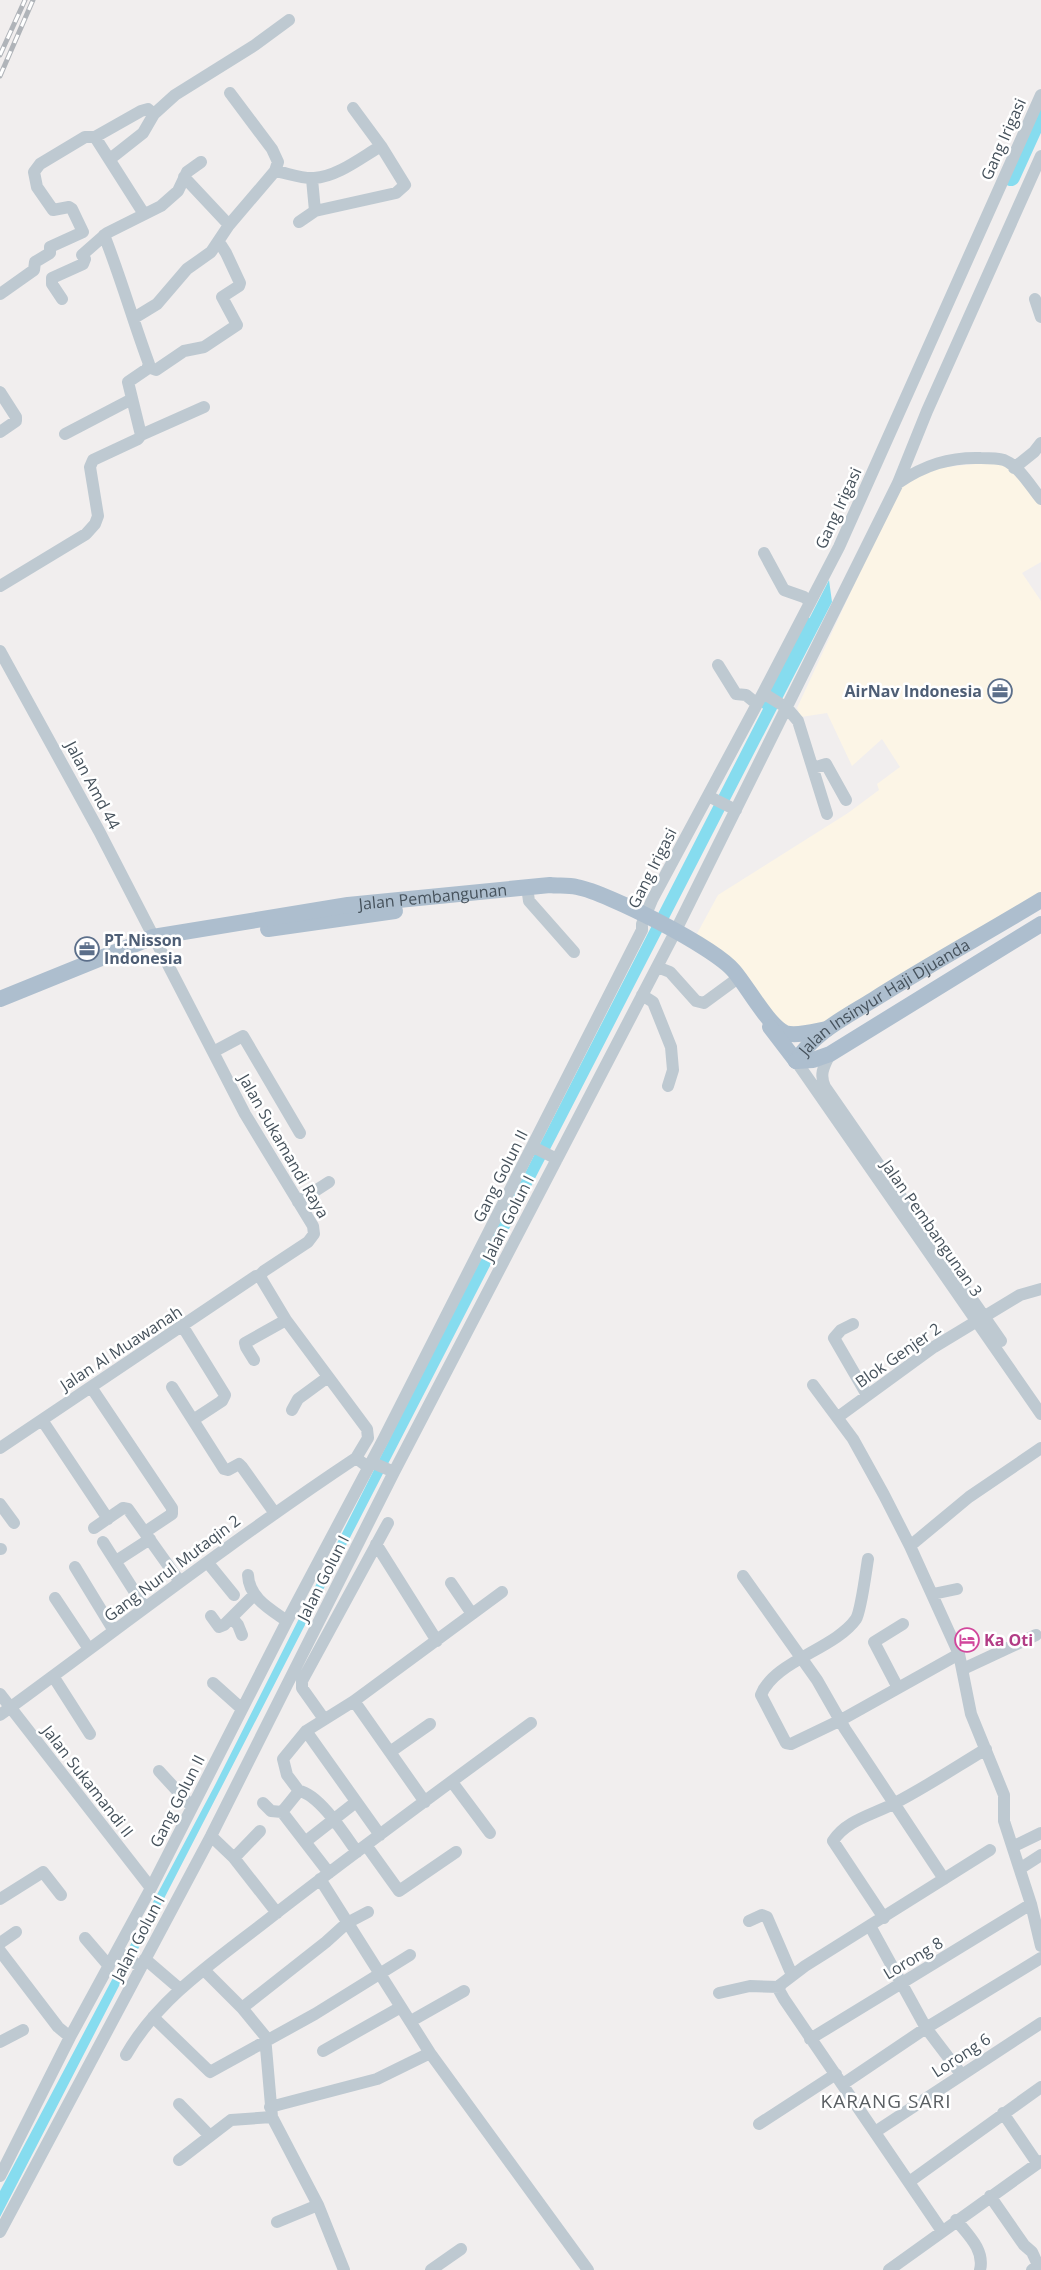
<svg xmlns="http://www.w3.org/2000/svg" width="1041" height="2270" font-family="'Open Sans',sans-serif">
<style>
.commercial{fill:#fcf5e6}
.water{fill:#86dcef}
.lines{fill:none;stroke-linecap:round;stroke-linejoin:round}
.river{stroke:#86dcef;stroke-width:18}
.minor{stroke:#bec9d1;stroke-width:12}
.major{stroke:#adbece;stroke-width:16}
.rail-casing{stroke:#b0b4b9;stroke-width:5}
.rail{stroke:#fff;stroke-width:3;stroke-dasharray:9;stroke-linecap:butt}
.labels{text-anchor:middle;stroke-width:5;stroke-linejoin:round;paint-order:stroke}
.street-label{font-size:16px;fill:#46525c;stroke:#fff}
.service-label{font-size:16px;font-weight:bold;fill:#4e5e75;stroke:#fff;text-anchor:end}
.hotel-label{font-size:16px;font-weight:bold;fill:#b23c85;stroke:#fff;text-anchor:start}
.quarter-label{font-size:19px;letter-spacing:1px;fill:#5a5f63;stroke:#fff}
</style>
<rect width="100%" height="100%" fill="#f1eeee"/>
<path class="commercial" d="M990,462L1007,466L1041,505V562L1022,573L1041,601V899L827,1029L784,1032L693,941L718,895L848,813L879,790L877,784L900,767L882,739L852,766L827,713L801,717L797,708L898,490L930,469Z"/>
<path class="water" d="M829,580L832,602L0,2217V2191L214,1787L441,1337Z"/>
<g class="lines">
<path class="river" d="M1011,177L1041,111
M769,702L804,625"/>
<path class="minor" d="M95,137L144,214
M110,159L143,133L154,114L175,95L255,45L289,20
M275,171C287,173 302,179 314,178C337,177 362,157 381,146
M184,177L229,225
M312,179L315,211L396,193L405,185L381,146L353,108
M299,222L315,211
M0,294L34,270L35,262L50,253V247L83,232L72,209L69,207L53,210L37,187L34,172L40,164L85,137H95L141,111L148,109L154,114
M62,299L52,284V278L83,264L85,259L82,255L107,233L161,206L178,191L187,172L201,162
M1035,299L1041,317
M134,318L157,304L187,269L211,252L229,225L275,171L278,162L272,149L230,93
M148,367L156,370L184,351L204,347L237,325L222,297L239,286L240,283L226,253L219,242
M0,392L16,417V421L0,432
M65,434L132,399
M141,435L204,407
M1014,468L1034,452L1041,443
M898,483C925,465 949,457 981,458C988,458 997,458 1004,460C1019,466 1031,487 1041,499
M764,553L784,590L804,597L810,602
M0,586L86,534L95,524L98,516L90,467L93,460L138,439L141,435L128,382L147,369L149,364C133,321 121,278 104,235
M0,651L99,831L245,1114L313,1226L314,1234L308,1242L264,1271L260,1275L262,1280L286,1320L367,1429L368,1438L356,1458L368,1467
M718,665L736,694L746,695L757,704
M763,693L787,708L798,721L827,814
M813,768L826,764L846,800
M708,796L736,810
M528,894L529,901L574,952
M675,932L898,483L927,411L1041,156
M657,967L670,972L696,1001L704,1003L734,981
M642,995L653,1002L671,1047L673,1070L668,1086
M213,1052L243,1036L300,1133
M830,1054C824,1066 819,1074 825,1087L1001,1341
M796,1061L1041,1414
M533,1147L557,1159
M298,1202L329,1182
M853,1324L841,1330L834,1338L867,1395
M183,1327L225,1395L222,1401L193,1420
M254,1360L246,1347L245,1343L286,1320
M813,1385L853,1439L884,1495L910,1546L959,1654L971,1714L1004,1795V1821L1031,1904L1041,1946
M91,1387L172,1508V1514L145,1532
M172,1387L224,1469L228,1470L239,1464L242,1467L274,1512
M292,1410L298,1399L328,1377
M838,1417L934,1347L1020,1295L1041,1289
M42,1420L108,1519
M0,1448L256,1276L260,1275
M371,1462L394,1472
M0,1504L14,1523
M94,1528L123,1508L128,1509L180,1582
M103,1542L145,1608
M376,1544L437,1641
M910,1546L969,1497L1041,1448
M0,1549H1
M868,1559C866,1571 861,1611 856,1619C835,1649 774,1661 761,1695L786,1743L791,1744L841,1720L959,1654
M116,1561L150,1539
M208,1563L234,1595
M75,1567L114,1631
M248,1575C249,1598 270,1609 287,1621
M743,1576L817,1680L845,1729L944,1879
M451,1583L472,1614
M933,1594L957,1589
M55,1598L89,1649
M211,1616L219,1627L224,1625L254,1595
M232,1618L238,1625L242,1635
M963,1669L1036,1635
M53,1676L90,1734
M213,1683L242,1709
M898,1688L874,1642L903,1624
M0,1694L151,1888
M354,1701L425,1802
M0,1715C118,1629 234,1539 356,1458
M324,1719L302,1688V1681L388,1523
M306,1731L380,1835
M390,1752L430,1724
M159,1771L192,1807
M452,1782L490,1833
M299,1791L282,1812L329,1873
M263,1803L271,1811L282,1812
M211,1836L234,1858L277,1913
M305,1842L356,1802
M366,1845L399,1891L456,1852
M1014,1846L1041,1833
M357,1852C345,1835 319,1794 299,1791L287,1775L283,1759L306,1731L354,1701L502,1592
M234,1858L260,1831
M1021,1868L1041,1855
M320,1879L430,2053L588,2270
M0,1899L43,1872L61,1895
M884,1918L833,1841C846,1820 875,1814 895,1803C926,1787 956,1767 986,1749
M749,1921L762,1915L767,1917L792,1975
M870,1926L926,2028L961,2074
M85,1938L109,1966
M0,1943L16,1932
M0,1951L58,2027L70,2037
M117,1951L141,1967
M145,1959L180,1989
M204,1970L242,2008L265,2036L272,2117L318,2205L344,2270
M719,1993L750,1986L780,1987
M242,2008L326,1942L347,1923L368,1912
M153,2017L210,2072L315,2014L410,1955
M411,2021L464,1991
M810,2039L1031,1904
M0,2042L23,2030
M323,2051L401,2007
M126,2055C159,1997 218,1959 270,1918C356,1851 444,1787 531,1723
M843,2084L926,2028L1041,1958
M179,2104L209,2135
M270,2107L377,2079L430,2053
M1003,2113L1037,2163
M759,2124L836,2074
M875,2132L1041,2023
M179,2160L231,2120L272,2117
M0,2176L70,2037L151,1888L287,1621L383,1440L642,930V924L652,900L763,693L839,547L1041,95
M909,2182L1041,2087
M990,2196L1024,2245L1032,2252L1038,2265L1032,2270
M956,2220C968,2235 985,2250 980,2270
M277,2222L318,2205
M942,2231L784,1999L779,1990L780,1985L805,1966L990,1850
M0,2232L211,1836L394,1472L672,938
M431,2270L461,2249
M889,2270L1041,2161"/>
<g class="major">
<path d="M268,929L395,911"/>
<path id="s1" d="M0,999L153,937L348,905L550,885C558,886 568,885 577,887C608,893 714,947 734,971C747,986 768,1025 785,1033C796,1037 816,1031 827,1029"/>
<path d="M770,1027L796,1061"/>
<path id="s2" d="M796,1061C815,1032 844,1018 873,1000C928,965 985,934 1041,900"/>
<path d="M796,1061L813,1060L830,1054L1041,924"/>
</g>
<g class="rail-casing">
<path id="rail" d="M0,55L25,0
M0,76L33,0"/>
</g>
<use href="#rail" class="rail"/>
</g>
<defs>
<g id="office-ring" transform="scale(1.25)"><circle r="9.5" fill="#fff" stroke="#5c6f8a" stroke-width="1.5"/><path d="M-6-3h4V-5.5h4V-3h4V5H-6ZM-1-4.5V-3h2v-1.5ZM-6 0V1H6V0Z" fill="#5c6f8a"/></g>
<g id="hotel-ring" transform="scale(1.25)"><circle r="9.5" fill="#fff" stroke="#d1479c" stroke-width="1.5"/><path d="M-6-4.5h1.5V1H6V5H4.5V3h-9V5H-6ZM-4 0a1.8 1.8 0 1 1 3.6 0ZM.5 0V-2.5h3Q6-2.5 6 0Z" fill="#d1479c"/></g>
</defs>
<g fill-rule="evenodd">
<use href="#office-ring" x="1000" y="691"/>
<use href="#office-ring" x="87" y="949"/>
<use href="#hotel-ring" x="967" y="1640"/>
</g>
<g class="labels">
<g class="street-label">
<text transform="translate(1003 139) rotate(-66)" y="6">Gang Irigasi</text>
<text transform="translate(838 508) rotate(-65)" y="6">Gang Irigasi</text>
<text transform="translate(93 785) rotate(62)" y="6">Jalan Amd 44</text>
<text transform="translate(652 868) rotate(-63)" y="6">Gang Irigasi</text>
<text dy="6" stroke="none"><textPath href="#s1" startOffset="448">Jalan Pembangunan</textPath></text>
<text dy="6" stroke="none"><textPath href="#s2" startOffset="110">Jalan Insinyur Haji Djuanda</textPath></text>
<text transform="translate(284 1146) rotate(60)" y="6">Jalan Sukamandi Raya</text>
<text transform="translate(500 1176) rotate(-63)" y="6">Gang Golun II</text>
<text transform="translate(508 1218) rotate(-63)" y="6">Jalan Golun I</text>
<text transform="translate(932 1228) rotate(55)" y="6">Jalan Pembangunan 3</text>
<text transform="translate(121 1348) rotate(-33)" y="6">Jalan Al Muawanah</text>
<text transform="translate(898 1355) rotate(-35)" y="6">Blok Genjer 2</text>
<text transform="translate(172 1568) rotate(-37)" y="6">Gang Nurul Mutaqin 2</text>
<text transform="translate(323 1578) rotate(-63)" y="6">Jalan Golun I</text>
<text transform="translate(88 1781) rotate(52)" y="6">Jalan Sukamandi II</text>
<text transform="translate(177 1801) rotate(-63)" y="6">Gang Golun II</text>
<text transform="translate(138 1938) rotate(-62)" y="6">Jalan Golun I</text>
<text transform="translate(913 1958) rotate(-31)" y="6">Lorong 8</text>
<text transform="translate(961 2055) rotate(-33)" y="6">Lorong 6</text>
</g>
<g class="service-label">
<text x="982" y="697">AirNav Indonesia</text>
<text x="104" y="946" text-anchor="start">PT.Nisson<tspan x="104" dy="18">Indonesia</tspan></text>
</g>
<g class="hotel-label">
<text x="984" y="1646">Ka Oti</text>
</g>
<g class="quarter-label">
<text x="886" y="2108">KARANG SARI</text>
</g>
</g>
</svg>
